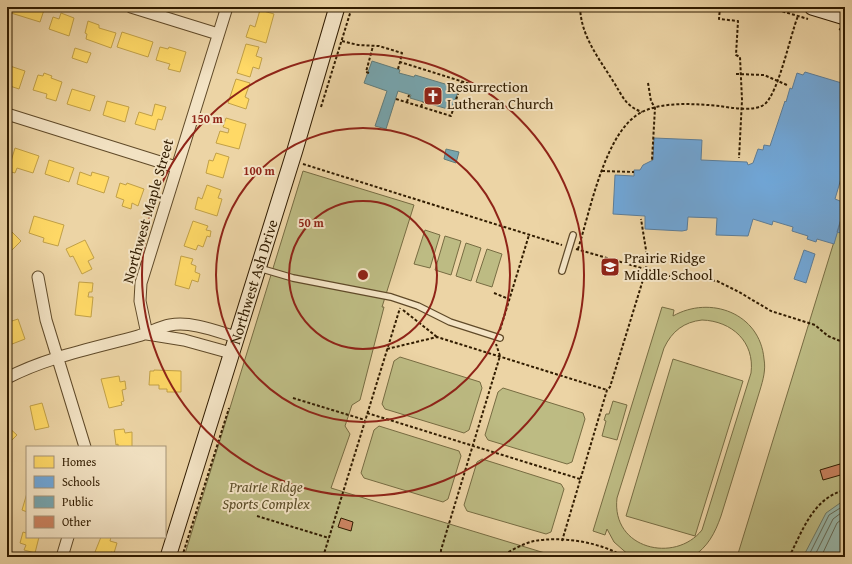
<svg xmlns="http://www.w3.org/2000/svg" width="852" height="564" font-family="'Gentium Book Plus',serif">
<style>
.green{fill:#bdbb83;stroke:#776c42;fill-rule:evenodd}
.water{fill:#99b8ab;stroke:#6f7a67}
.homes{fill:#ffd966;stroke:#c1a047}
.schools{fill:#6fa8dc;stroke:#5c7e9a}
.public{fill:#76a5af;stroke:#617c7a}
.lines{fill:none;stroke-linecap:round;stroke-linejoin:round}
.shore{stroke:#656a56;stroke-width:1}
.building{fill:#ca8360;stroke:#311c00}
.lane-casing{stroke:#604a29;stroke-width:8}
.street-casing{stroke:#604a29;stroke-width:13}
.secondary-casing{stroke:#311c00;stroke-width:17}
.path{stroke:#311c00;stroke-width:2;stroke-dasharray:3 2;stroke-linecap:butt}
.lane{stroke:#f3e3c4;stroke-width:5.5}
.street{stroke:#f3e3c4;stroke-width:11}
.secondary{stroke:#f3e3c4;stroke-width:15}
.ring{fill:none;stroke:#8f2418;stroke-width:2}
.labels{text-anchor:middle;stroke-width:4;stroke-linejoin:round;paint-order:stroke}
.poi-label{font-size:15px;fill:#311c00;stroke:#f3e3c4;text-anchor:start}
.street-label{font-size:15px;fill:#311c00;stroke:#f3e3c4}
.park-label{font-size:15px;font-style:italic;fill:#5b4c27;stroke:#f3e3c4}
.centre{fill:#8f2418;stroke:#f3e3c4;stroke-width:2}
.ring-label{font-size:12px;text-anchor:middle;font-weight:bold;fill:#8f2418;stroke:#f3e3c4;stroke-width:4;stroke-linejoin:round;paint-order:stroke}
</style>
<rect width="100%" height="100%" fill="#ecd4a5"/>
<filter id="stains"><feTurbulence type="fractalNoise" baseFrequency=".005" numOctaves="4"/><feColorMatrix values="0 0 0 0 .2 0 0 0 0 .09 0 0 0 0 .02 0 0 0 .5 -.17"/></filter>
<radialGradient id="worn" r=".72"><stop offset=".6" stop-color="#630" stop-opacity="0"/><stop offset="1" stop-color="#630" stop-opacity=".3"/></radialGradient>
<path class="green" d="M303,171L414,205L382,307H384L360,400L352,405L345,426L350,434L331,488L558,557H184Z
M845,206V557H737Z
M425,230L440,235L430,268L414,264Z
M445,236L461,241L451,275L435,270Z
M466,243L481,248L471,281L456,276Z
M487,249L502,254L492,287L476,282Z
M662,307L674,310L673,316C710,295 760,313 764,359C766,370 763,380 760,390L721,516C715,533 708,547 692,557H631L614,542L607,529L605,535L593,531ZM702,320C732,321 755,342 751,373L702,530C675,564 611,549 617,498L664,348C672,331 684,322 702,320Z
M400,357L480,382L482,388L469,430L464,433L385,409L382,404L394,361Z
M673,359L743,381L695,536L626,516Z
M503,388L583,413L585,419L572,462L567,464L488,440L485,435L498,392Z
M613,401L627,405L617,440L602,436L606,421L604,420L606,414H609Z
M379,426L459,451L461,456L448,499L443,502L364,478L361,473L374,430Z
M482,459L561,484L564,489L551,532L546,534L467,511L464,505L477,462Z"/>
<path class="water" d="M843,501H845V557H803L826,513Z"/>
<path class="homes" d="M13,7H35L44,10L40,22L11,13Z
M260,10L274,14L266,43L246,37L250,25L255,27Z
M61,13L74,18L69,36L49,29L53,17L59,19Z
M88,21L99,25V28L116,33L111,48L86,39L87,34L85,33Z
M122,32L153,42L148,57L117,47Z
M246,44L259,47L256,56L262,58L259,69L253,67L250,77L237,73Z
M160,47L168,49L169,47L186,52L180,72L168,69L170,64L156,60Z
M75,48L91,53L87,63L72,58Z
M7,65L25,71L19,89L10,86L11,83L7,81Z
M44,73L52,76L51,78L62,82L56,101L46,98L47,94L33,90L38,75L43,76Z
M236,79L250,83L245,97L249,99L246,109L228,103Z
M72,89L95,96L90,111L67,104Z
M107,101L129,107L125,122L103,115Z
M155,104L166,107L162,120L158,119L155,130L135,124L139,112L152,116Z
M226,118L246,124L239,149L216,143L220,131L228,133L229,129L223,127Z
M15,148L39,156L33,173L17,168L15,173L8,171Z
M216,153L229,157L223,178L206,173L209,160L213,161Z
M49,160L74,168L69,182L45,174Z
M80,172L91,176L92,172L109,177L104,193L77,184Z
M120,183L126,185L127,183L144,189L138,206L132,203L131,209L122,206L124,200L116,197Z
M207,185L221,190L218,198L222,199L217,216L195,209L198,197L202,199Z
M34,216L64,225L58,246L43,242L44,238L29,233Z
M193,221L208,226L206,230L211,231L210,237L207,236L203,247L198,245L196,250L184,246Z
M12,232L21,241L9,253H7V234L9,236Z
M85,240L94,258L88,261L92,269L82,274L73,256L70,257L66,249Z
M181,256L193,259L191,264L196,266L195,272L200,274L198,282L192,280L189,289L175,285Z
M79,282L93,283L92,292H89L88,297H93L91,317L75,315Z
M18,319L25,339L7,346V328L10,327L9,322Z
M154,370L181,371V392H167V389H159V385H149L150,371H154Z
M119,376L120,382L125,381L126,389L122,390L124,401L121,402L122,405L109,408L101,379Z
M42,403L49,427L35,430L30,406Z
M7,426L17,435L9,443L7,442Z
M124,429L125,433L132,432V447H118V444L116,445L114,430Z
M27,493V512L22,510Z
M27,529V537H39L35,553L24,550L26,545L20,543L23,532L26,533Z
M101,537H111L110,541L117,543L114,553L111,552L109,557H93Z"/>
<path class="schools" d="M805,72L845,84V165L835,199L845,203V206L834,244L817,239L816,242L807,239L808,236L792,231L793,227L773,221L772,225L753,219L748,236L716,235L717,218L688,217L687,230L682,231L645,229V216L613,214L615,175L634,176V170H640L643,165L653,160L654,138L702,140L701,160L747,162L748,165L753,163L758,149L763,150L764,145L770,146L785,101L786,102L790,88L792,89L797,73L803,75Z
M845,206V234L837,232Z
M804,250L815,254L806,283L794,279Z"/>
<path class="public" d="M372,61L400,70L399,73L414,77L415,75L455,87L454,91L458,92L451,110L410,98L411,95L398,91L386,129L375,126L387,91L364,83Z
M446,149L459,152L456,163L444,159Z"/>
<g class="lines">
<path class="shore" d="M808,557L829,515L845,505
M814,557L833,519L845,510
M821,557L837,523L845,517"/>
</g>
<path class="building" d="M840,464L844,474L823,480L820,470Z
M341,518L353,522L351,531L338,527Z"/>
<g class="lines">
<g class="lane-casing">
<path id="lane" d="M259,268L293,278L391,297L418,306L450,322L500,338
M562,271L573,235"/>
</g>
<g class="street-casing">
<path id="street" d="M131,7L218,34
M7,114L176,167
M38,277L46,320L85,447
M147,334L140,301L141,283L227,7
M147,334L184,340L231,353
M7,378C47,357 94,348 138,336C149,333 159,327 170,325C191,321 216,331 236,337
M62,557L68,537"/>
</g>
<g class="secondary-casing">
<g id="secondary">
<path d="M812,7L845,17"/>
<path id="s1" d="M168,557L295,150L337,7"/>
</g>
</g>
<path class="path" d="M580,7C581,36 598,57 613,81C622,95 625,106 642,112
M720,7L719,19L738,21L736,55L740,57L742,100L739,158
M768,7L808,19
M839,29L845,31
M342,41L358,45L379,46L402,53L400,62L470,84
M398,69L400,62
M369,73L366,72L373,46
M736,74L764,75L787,85
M648,83L651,101L655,108L652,160
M396,99L451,116L462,81
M407,102L409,95
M321,107L352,7
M421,107L423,102
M303,164L562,245
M602,171L634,172
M576,249L669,276L717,281L739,292L771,311L815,325L828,336L845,343
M578,249C590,212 605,130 642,112C664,101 697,104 720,106C732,108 755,112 765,104C779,91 790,36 798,16
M494,293L509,299
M403,310L437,337
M500,330L529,235
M387,349L437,337L607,390
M293,398L365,420
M367,413L580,479
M257,516L329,538
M562,541L607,390L610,387L646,270L647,256L641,219
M182,557L229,408
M323,557L400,308
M441,557V550L500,356L496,344
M500,557C510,551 522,544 534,541C561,536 601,542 624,557
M789,557C803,530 813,498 845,490"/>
<use href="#lane" class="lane"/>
<use href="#street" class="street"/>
<use href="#secondary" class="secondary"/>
</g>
<g class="ring">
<circle cx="363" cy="275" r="74"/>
<circle cx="363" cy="275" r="147"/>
<circle cx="363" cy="275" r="221"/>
</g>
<defs>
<g id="church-square" transform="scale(1)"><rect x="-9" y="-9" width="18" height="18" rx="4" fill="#8f2418" stroke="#f3e3c4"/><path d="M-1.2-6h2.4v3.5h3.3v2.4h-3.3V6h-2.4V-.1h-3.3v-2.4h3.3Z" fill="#fff"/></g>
<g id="school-square" transform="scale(1)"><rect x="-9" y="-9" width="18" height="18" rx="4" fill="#8f2418" stroke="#f3e3c4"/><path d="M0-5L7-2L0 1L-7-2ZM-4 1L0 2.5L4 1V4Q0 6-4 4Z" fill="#fff"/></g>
</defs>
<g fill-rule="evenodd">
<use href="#church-square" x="433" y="96"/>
<use href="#school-square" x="610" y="267"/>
</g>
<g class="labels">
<g class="poi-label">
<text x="447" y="92">Resurrection<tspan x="447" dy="17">Lutheran Church</tspan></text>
<text x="624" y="263">Prairie Ridge<tspan x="624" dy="17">Middle School</tspan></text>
</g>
<g class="street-label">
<text transform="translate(148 211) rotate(-74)" y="5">Northwest Maple Street</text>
<text dy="5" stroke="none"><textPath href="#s1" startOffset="288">Northwest Ash Drive</textPath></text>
</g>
<g class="park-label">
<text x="266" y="492">Prairie Ridge<tspan x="266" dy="17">Sports Complex</tspan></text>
</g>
</g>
<circle cx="363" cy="275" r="6" class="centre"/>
<g class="ring-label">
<text x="207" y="123">150 m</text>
<text x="259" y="175">100 m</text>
<text x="311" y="227">50 m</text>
</g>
<rect width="852" height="564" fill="none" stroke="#ecd4a5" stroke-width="24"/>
<rect x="8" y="8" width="836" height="548" fill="none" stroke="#311c00" stroke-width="2"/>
<rect x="12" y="12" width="828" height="540" fill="none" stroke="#311c00"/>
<rect x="26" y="446" width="140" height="92" fill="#f3e3c4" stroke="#a59376"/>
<rect x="34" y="456" width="20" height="12" fill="#ffd966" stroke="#a59376"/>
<text x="62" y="466" font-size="12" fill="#311c00">Homes</text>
<rect x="34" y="476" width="20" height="12" fill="#6fa8dc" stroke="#a59376"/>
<text x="62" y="486" font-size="12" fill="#311c00">Schools</text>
<rect x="34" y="496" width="20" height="12" fill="#76a5af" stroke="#a59376"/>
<text x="62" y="506" font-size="12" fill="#311c00">Public</text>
<rect x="34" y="516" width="20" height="12" fill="#ca8360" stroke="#a59376"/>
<text x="62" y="526" font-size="12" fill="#311c00">Other</text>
<rect width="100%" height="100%" filter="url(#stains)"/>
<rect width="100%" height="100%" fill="url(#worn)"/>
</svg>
